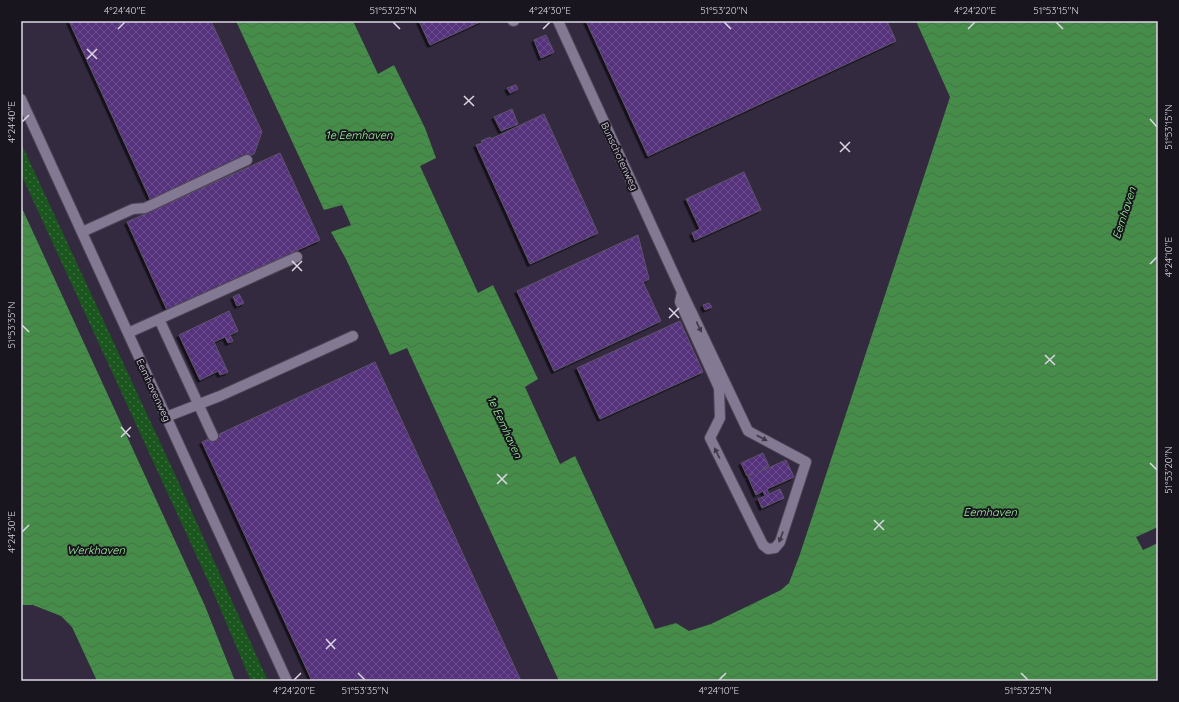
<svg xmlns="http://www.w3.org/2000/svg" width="1179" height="702" font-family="Quicksand,sans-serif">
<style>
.grass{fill:url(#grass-dots)}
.water{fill:url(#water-waves)}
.pier{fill:#332a3f}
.building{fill:url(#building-cross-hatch);stroke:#5e546c;filter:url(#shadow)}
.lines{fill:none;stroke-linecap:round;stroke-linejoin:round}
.minor-casing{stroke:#4d4557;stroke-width:12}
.minor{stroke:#837992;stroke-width:10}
.oneway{fill:#3e3847}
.ticks{fill:none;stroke:#dcd7e4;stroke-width:1.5}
.labels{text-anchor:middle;stroke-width:4;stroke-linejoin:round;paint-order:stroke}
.street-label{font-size:10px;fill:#dcd7e4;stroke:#19151e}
.water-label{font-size:11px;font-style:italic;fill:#9bfa9c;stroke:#19151e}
.neatline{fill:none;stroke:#dcd7e4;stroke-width:1.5}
.ticks-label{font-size:10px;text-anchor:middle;fill:#dcd7e4}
</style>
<defs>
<pattern id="grass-dots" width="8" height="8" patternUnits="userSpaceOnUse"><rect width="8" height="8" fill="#1b561f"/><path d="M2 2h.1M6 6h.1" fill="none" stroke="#3c6e3f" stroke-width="1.8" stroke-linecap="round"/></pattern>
<pattern id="water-waves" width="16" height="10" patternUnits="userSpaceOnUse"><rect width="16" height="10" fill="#458d48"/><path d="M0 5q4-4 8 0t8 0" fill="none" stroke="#447247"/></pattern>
<pattern id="building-cross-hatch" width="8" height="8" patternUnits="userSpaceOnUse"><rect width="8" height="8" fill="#55307c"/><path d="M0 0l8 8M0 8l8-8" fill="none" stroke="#6d4d8e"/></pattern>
<filter id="shadow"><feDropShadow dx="-2.5" dy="2.5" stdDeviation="0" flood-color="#0009"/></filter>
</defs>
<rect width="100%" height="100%" fill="#332a3f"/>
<path class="grass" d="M21,143L178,481L268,681H251L250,679L214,594L21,174Z"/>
<path class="water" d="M236,21H353L378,74L394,65L425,128L436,158L420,166L478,293L493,285L538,379L525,387L560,464L575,456L655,629L676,623L689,631L711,624L781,590L789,583L800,554L950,97L916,21H1158V681H559L407,348L390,355L346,259L331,232L351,225L342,205L324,210Z
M21,206L205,606L235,681H97L72,627L61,616L33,605H21Z"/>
<path class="pier" d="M1158,527V543L1143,550L1136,537Z"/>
<path class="building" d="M69,21H211L262,132L254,154L151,201Z
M419,21H482L430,45Z
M586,21H887L896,41L648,156Z
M546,35L554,52L541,58L534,40Z
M516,85L518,89L510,93L507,88Z
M512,109L518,124L501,131L494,117Z
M544,114L598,233L530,264L476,145L482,143L481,141L490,137L491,139Z
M280,153L320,240L167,310L127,222Z
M744,172L761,210L695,240L692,233L700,229L686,199Z
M638,235L649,279L643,282L661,321L554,371L517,291Z
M239,294L244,303L237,306L233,297Z
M709,303L712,307L705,310L703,305Z
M229,311L238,331L230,335L233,341L228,343L225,337L214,342L228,372L220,375L218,371L200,380L179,335Z
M680,321L703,372L600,419L577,368Z
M375,362L521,681H312L202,442Z
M763,453L769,466L759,472L786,460L794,477L767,489L769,494L780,489L784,498L762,508L758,499L765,496L763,491L756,495L748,477L754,473L747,476L741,463Z"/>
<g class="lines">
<g class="minor-casing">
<path id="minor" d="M513,21H514
M558,21L682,292L748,431L806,462L780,542L775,548L768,549L763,545L710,438L720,418L719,388L680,302L682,292
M21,99L287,681
M82,232L133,209L145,208L247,160
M159,319L213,436
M128,333L297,257
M166,417L220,396L353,336"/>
</g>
<use href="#minor" class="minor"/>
</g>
<defs><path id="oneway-solid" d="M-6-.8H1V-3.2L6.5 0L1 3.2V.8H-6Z"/></defs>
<g class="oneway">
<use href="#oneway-solid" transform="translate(699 327) rotate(64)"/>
<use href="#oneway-solid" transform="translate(762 438) rotate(28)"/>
<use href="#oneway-solid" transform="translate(717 453) rotate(-118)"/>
<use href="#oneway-solid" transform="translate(781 537) rotate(111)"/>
</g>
<path class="ticks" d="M393,22L400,29M724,22L731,29M1056,22L1063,29M118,29L125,22M543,29L550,22M968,29L975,22M87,49L97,59M87,59L97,49M464,96L474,106M464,105L474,96M1150,119L1157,127M22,122L29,115M840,142L850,152M840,152L850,142M292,261L302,271M1150,264L1157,257M292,271L302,261M669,308L679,318M669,318L679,308M22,325L29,332M1045,355L1055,365M1045,364L1055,355M121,427L130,437M121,437L131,427M1150,463L1157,470M497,474L507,484M497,484L507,474M874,520L884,530M874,530L884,520M22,532L29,525M326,639L335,649M326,649L336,639M358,673L365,680M1021,673L1028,680M294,680L301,673M719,680L726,673"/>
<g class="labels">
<g class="street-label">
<text transform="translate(620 156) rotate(65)" y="4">Bunschotenweg</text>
<text transform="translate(154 390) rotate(65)" y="4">Eemhavenweg</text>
</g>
<g class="water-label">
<text x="359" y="139">1e Eemhaven</text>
<text transform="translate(1124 213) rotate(-72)" y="4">Eemhaven</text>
<text transform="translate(505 427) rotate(65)" y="4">1e Eemhaven</text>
<text x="990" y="516">Eemhaven</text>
<text x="96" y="554">Werkhaven</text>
</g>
</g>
<rect width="1179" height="702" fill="none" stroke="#19151e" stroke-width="44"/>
<rect x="22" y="22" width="1135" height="658" class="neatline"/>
<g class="ticks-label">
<text x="125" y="14">4°24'40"E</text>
<text x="393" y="14">51°53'25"N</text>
<text x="550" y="14">4°24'30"E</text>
<text x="724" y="14">51°53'20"N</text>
<text x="975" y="14">4°24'20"E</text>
<text x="1056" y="14">51°53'15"N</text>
<text transform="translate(11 122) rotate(-90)" y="4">4°24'40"E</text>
<text transform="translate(1168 127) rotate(-90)" y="4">51°53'15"N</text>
<text transform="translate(1168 257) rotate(-90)" y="4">4°24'10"E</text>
<text transform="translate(11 325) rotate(-90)" y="4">51°53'35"N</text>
<text transform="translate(1168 470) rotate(-90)" y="4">51°53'20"N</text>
<text transform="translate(11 532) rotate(-90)" y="4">4°24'30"E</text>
<text x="294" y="694">4°24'20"E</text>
<text x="365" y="694">51°53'35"N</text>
<text x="719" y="694">4°24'10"E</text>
<text x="1028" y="694">51°53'25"N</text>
</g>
</svg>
